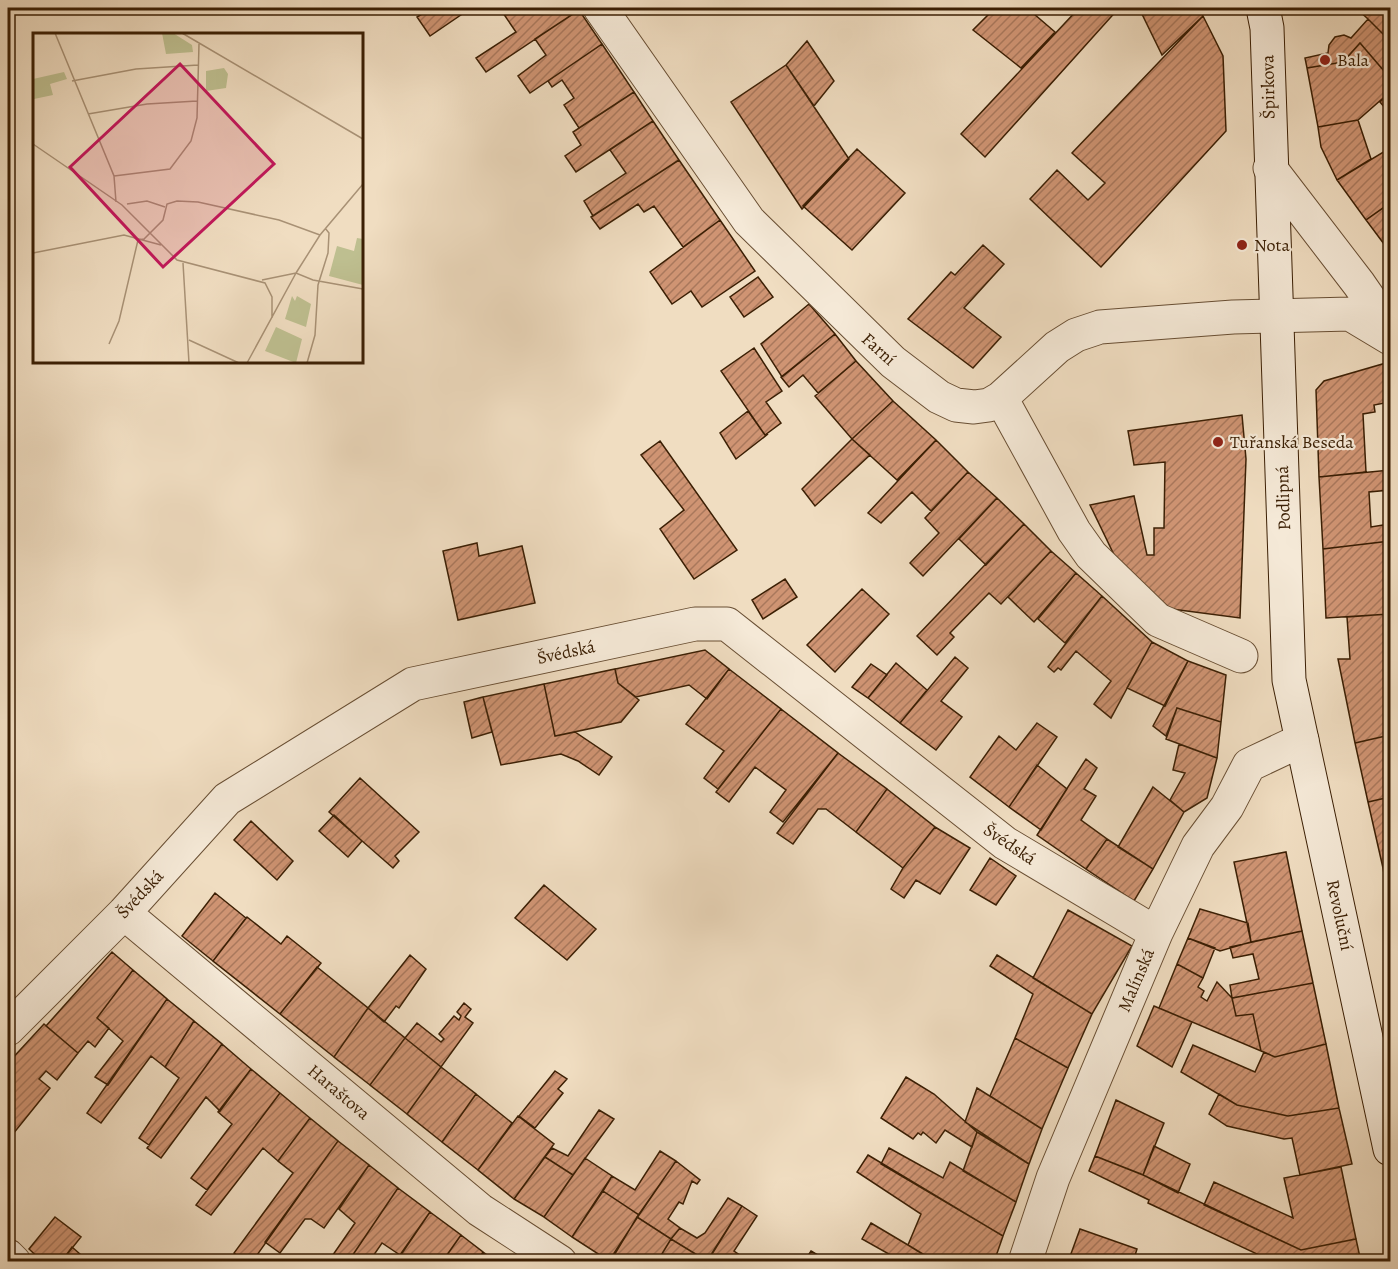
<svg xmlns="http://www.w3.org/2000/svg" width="1398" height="1269" font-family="Alegreya,serif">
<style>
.building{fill:url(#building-hatch);stroke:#3b1f04;stroke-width:1.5}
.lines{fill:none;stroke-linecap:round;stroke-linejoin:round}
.minor-casing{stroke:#684e33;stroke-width:35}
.secondary-casing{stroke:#3b1f04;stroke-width:35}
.minor{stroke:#f5e9d7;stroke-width:33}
.secondary{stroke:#f5e9d7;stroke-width:33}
.poi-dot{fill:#8f2418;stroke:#f5e9d7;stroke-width:2}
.labels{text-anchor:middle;stroke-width:4.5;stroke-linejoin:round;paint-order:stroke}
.poi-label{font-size:18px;fill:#3b1f04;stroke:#f5e9d7;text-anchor:start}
.street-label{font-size:18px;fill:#3b1f04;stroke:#f5e9d7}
.inset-road{fill:none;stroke:#a89175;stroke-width:1.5}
.view{fill:#c2185b;fill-opacity:0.15;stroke:#c2185b;stroke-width:3}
.inset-edge{fill:none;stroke:#3b1f04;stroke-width:3}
</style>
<defs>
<pattern id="building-hatch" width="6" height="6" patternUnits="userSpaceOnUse" patternTransform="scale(1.5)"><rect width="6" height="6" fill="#cf9473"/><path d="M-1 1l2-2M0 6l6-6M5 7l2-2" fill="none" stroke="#a9785c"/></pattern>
</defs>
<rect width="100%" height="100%" fill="#f0ddc1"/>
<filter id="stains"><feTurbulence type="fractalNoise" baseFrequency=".00333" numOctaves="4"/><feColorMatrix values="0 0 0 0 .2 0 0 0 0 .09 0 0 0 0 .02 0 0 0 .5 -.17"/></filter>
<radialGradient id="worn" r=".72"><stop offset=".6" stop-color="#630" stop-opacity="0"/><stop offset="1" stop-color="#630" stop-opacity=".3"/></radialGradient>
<path class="building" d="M432,8H471L430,36L417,17Z
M512,8H577L579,10L486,72L476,58L516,32L503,13Z
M995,8H1027L1055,32L1021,68L973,30Z
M1079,8H1119L985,157L961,134Z
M1139,8H1199L1203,16L1162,55Z
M1356,8H1390V41L1368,19Z
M579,10L602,44L530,93L518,76L546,55L535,39Z
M1203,16L1223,56L1226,131L1101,267L1030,199L1057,170L1088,200L1105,183L1072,153Z
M1368,19L1390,41V78L1360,43L1343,62L1307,68L1305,58L1328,53L1329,45L1335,37L1344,35L1351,38Z
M807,41L834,81L814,106L786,65Z
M1360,43L1390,78V92L1358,120L1318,127L1307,68L1343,62Z
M602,44L634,92L579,128L564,105L574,98L562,80L552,87L548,81Z
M786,65L849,159L802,209L731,102Z
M634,92L653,121L576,172L565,156L581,145L573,132Z
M1390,92V114L1380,102Z
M1358,120L1371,159L1337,180L1321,147L1318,127Z
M653,121L679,160L593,216L584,201L626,173L610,150Z
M1390,148V203L1366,220L1337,180Z
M857,149L905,193L852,250L803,206Z
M679,160L720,220L683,247L654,206L644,212L638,204L600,229L591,217Z
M1390,203V245L1387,248L1366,220Z
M720,220L755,271L702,307L691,291L672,304L650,272Z
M983,245L1004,264L964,308L1001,337L973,368L908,319L951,272L955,275Z
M758,277L773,297L744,317L730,297Z
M809,304L835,334L782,377L761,344Z
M835,334L856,361L818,393L803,375L789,387L781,377Z
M754,348L782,391L766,402L781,423L765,435L721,371Z
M856,361L893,401L852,439L815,396Z
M1386,363L1390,373V402L1374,405L1375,412L1363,414L1366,472L1319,477L1316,390L1324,381Z
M893,401L936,440L897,480L852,439Z
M748,411L765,435L768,434L736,459L720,433Z
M1242,415L1246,459L1240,618L1164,608L1118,563L1090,505L1134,496L1147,555H1154V528H1164L1165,462L1134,465L1128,431Z
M852,439L870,455L815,506L802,489Z
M936,440L968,472L931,511L912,492L881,523L868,513Z
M660,441L737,550L694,579L660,529L684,510L641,455Z
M1390,470V490L1369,492L1371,527L1390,524V541L1323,549L1319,477Z
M968,472L997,498L923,576L910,563L939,533L925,518Z
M997,498L1024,524L986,565L959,539Z
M1024,524L1051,551L1001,604L989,593L950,633L954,637L937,655L917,636Z
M1390,541V614L1326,618L1323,549Z
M477,543L479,556L522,546L535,603L458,620L443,551Z
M1051,551L1076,573L1034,622L1008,597Z
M1076,573L1102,596L1065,643L1038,619Z
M785,579L797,597L763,619L752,600Z
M862,589L889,614L835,672L807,645Z
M1102,596L1152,642L1111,718L1094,704L1111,681L1076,651L1061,670L1058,668L1054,672L1048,667Z
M1390,614V735L1355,743L1338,659H1350L1347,617Z
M1152,642L1188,661L1165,706L1127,688Z
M705,650L729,669L707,699L689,685L636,697L618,683L615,669Z
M955,657L968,668L941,701L962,717L936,750L900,723Z
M1188,661L1226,675L1221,722L1177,708L1166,736L1153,726Z
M896,663L927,690L900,723L868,698Z
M871,664L887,675L868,698L852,687Z
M615,669L618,683L639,700L621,722L555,736L544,684Z
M729,669L781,709L718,789L704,778L724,751L686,724Z
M544,684L555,736L575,732L612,757L599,775L578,761L561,754L501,765L483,697Z
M483,697L492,732L472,738L464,702Z
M1177,708L1221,722L1217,758L1166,739Z
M781,709L838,753L783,822L770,812L786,790L755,767L729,802L716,792Z
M1037,723L1057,737L1009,807L970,777L999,736L1016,750Z
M1390,735V797L1368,802L1355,743Z
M1179,744L1217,758L1207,798L1184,812L1170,800L1185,773L1173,770Z
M838,753L887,789L856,832L826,809H818L793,844L777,833Z
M1086,759L1097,768L1084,789L1096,796L1081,820L1107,839L1086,869L1037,835Z
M1037,765L1067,789L1041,830L1009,807Z
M360,778L419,832L395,856L399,861L393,868L329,812Z
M1153,787L1184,812L1153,869L1118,847Z
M887,789L935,827L903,868L856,832Z
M1390,797V866L1383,868L1368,802Z
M334,815L362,841L348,857L319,831Z
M251,821L293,861L277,880L234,840Z
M935,827L970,848L940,894L916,880L904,898L891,889L903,868Z
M1107,839L1153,869L1134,901L1086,869Z
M1286,852L1302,931L1251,942L1234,862Z
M990,858L1016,876L996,905L970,890Z
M1390,866V907L1383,868Z
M544,885L596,929L567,960L515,918Z
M215,893L246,918L213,961L182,936Z
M1200,909L1248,923L1251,942L1220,951L1188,938Z
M1068,910L1132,946L1092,1014L1033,978Z
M247,917L281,944L287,936L321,963L280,1014L213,961Z
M1302,931L1313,983L1232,998L1230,985L1259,979L1253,954L1233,958L1230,947Z
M1188,938L1215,948L1203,978L1177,964Z
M112,952L133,970L97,1018L109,1028L95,1047L88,1041L78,1053L46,1026Z
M410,955L426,969L399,1008L396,1006L384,1022L368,1008Z
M997,955L1092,1014L1068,1068L1015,1038L1033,994L990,966Z
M1177,964L1203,978L1198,987L1204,991L1201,997L1207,1001L1217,982L1232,998L1236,1016L1253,1014L1261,1051L1159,1008Z
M317,967L368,1008L334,1057L280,1014Z
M133,970L167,999L108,1085L95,1077L123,1041L97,1018Z
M1313,983L1326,1044L1275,1057L1261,1051L1253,1014L1236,1016L1232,998Z
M167,999L194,1021L165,1067L151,1056L101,1123L87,1113Z
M464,1003L471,1009L465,1017L473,1023L441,1067L405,1038L417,1023L441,1042L444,1039L439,1034L454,1016L459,1020L461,1016L457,1012Z
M1154,1006L1192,1022L1172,1067L1137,1046Z
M368,1008L405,1038L370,1085L334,1057Z
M194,1021L222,1044L149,1145L139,1138L179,1078L165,1067Z
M44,1024L78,1053L57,1080L46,1071L39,1079L50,1088L9,1139L8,1063Z
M405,1038L441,1067L407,1114L370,1085Z
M1015,1038L1068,1068L1042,1129L990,1096Z
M222,1044L251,1069L220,1111L206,1097L161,1158L147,1148Z
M1326,1044L1339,1108L1288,1116L1237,1105L1181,1072L1193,1045L1255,1072L1264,1052L1275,1057Z
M441,1067L476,1094L442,1142L407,1114Z
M251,1069L280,1093L207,1190L191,1178L232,1124L218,1112Z
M555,1071L567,1079L558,1089L563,1093L535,1128L519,1116Z
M906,1077L934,1094L977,1132L972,1147L945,1130L936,1143L923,1132L921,1135L918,1133L913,1139L881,1118Z
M977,1088L1042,1129L1029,1164L965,1122Z
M280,1093L310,1118L278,1161L263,1148L211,1215L196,1205Z
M476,1094L512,1123L478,1170L442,1142Z
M1219,1094L1237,1105L1288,1116L1339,1108L1352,1164L1300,1175L1292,1138L1284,1139L1227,1126L1209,1114Z
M1116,1100L1164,1123L1143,1175L1095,1156Z
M599,1110L614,1119L573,1175L545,1157L552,1148L568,1156Z
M518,1116L554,1144L514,1199L478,1170Z
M310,1118L338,1141L252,1262H245L234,1253L293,1173L278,1161Z
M977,1132L1029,1164L1016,1202L963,1171Z
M338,1141L369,1165L324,1228L311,1219H305L280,1253L265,1242Z
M1154,1146L1190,1164L1178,1193L1143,1175Z
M889,1148L943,1178L950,1162L1016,1202L1003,1236L881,1164Z
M660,1151L676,1161L639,1215L603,1191L612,1176L635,1190Z
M868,1155L1003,1236L994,1262H936L908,1245L921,1214L857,1172Z
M1095,1156L1141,1174L1301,1250L1356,1239L1361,1262H1290L1289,1258L1272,1261L1148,1203L1149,1200L1089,1171Z
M545,1157L573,1175L544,1217L514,1199Z
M585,1158L612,1176L572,1237L544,1217Z
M676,1161L700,1180L697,1184L692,1181L683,1204L679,1202L668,1219L680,1228L671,1239L637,1217Z
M369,1165L398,1188L348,1262H328L355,1223L339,1209Z
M1341,1167L1356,1239L1301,1250L1204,1205L1214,1182L1293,1218L1284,1178Z
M398,1188L430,1212L400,1255L382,1243L369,1262H348Z
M603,1191L639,1215L609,1261L572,1237Z
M728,1198L742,1206L707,1261L671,1239L680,1228L697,1238L705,1233Z
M742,1206L757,1216L734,1251L750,1262H707Z
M430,1212L461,1235L442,1262H396Z
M55,1217L81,1237L61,1262H43L29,1249Z
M637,1217L671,1239L657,1262H610Z
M871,1223L908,1245L929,1258L926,1262H903L862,1239Z
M1080,1229L1137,1249L1133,1262H1068Z
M461,1235L483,1252L477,1262H442Z
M671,1239L707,1261L657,1262Z
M72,1247L89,1262H61Z
M811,1251L828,1261L804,1262Z
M483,1252L497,1262H477Z"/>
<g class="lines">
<g class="minor-casing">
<path id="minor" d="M600,8L749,221L893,362L939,397L956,405L974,407L989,405L1001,398L1057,347L1076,335L1100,327L1233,317L1350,314L1390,338
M1270,168L1359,284L1390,329
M1001,398L1074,531L1091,555L1158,620L1241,656
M124,913L480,1210L560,1262
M8,1029L124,913L227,799L413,684L695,624H727L1005,843L1156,933
M8,1256L14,1262
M1025,1262L1053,1178L1156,933L1198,846L1227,807L1249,765L1302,740"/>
</g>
<g class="secondary-casing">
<path id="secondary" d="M1263,8L1267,28L1289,680L1390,1149"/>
</g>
<use href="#minor" class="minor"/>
<use href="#secondary" class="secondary"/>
</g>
<g class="poi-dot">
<circle cx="1325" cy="60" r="6"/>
<circle cx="1242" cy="245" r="6"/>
<circle cx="1218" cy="442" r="6"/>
</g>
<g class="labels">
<g class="poi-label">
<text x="1337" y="66">Bala</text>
<text x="1254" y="251">Nota</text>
<text x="1230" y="448">Tuřanská Beseda</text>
</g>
<g class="street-label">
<text transform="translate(1268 87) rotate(-91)" y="6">Špirkova</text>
<text transform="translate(879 349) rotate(42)" y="6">Farní</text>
<text transform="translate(1283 498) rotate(-92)" y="6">Podlipná</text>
<text transform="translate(566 652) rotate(-12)" y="6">Švédská</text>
<text transform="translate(1010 844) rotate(34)" y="6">Švédská</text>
<text transform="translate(140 894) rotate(-47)" y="6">Švédská</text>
<text transform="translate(1340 915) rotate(78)" y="6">Revoluční</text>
<text transform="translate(1136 980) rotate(-67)" y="6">Malínská</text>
<text transform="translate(339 1092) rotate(40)" y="6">Haraštova</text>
</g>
</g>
<g transform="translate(33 33)">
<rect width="330" height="330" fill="#f0ddc1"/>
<path d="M129,0H140L159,12L160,19L133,21ZM31,39L34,46L17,51L20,62L1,66L0,46Z" fill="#bebf90"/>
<path d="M324,205L330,206V252L296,243L304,213L321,218Z" fill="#bebf90"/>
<path d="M191,35L195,41L193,55L173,58V38ZM259,263L262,268L264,263L278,271L273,294L252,286ZM243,294L269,306L263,330L232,318Z" fill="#bebf90"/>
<path class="inset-road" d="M22,0L81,143L83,169M149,0L330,106M39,48L103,36L165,32M55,81L114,71L164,68M0,111L89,172L144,227L232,250L239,264V285M81,143L137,136L158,108L164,85L166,11M94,171L114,168L132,174M105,207L111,206L130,187L134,171L144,168L165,169L246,187L287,202M0,220L91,202L128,212M150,230L156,330M263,240L287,202L330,151M229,247L263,240L280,247L330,256M156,307L206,330M76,311L86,288L105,207M214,330L263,240M274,330L282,302L285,252L295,220L296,200L292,195"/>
<path class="view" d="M147,31L241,131L130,234L37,134Z"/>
<rect width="330" height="330" class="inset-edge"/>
</g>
<rect width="1398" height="1269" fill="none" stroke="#f0ddc1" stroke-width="30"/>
<rect x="9" y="9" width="1380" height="1251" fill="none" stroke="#3b1f04" stroke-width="3"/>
<rect x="15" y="15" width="1368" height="1239" fill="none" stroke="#3b1f04" stroke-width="1.5"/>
<rect width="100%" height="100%" filter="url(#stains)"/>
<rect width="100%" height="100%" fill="url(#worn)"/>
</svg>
